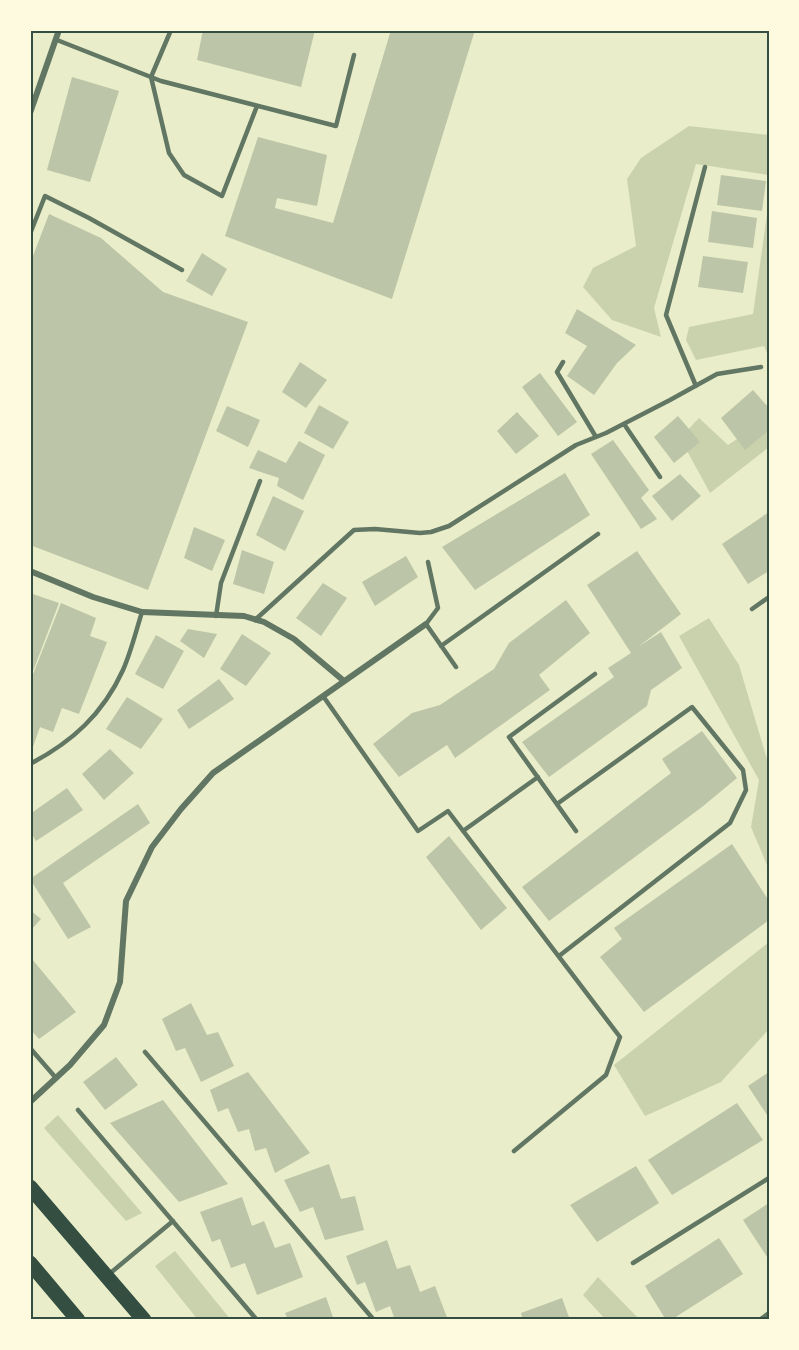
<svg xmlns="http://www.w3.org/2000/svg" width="799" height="1350" font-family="'PT Sans Narrow',sans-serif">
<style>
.green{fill:#cad2ad}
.building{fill:#bcc5a7}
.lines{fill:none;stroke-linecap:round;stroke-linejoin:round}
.service{stroke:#617663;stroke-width:4.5}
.minor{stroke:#617663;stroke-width:6}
.primary{stroke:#344e41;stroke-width:15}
.neatline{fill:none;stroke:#344e41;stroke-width:2}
</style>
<rect width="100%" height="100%" fill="#e9edc9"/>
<path class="green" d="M689,126L769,135V175L696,164L654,308L661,337L612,320L583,287L593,268L636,246L627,179L641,158Z
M769,200V357L764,346L696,360L686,340L689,327L753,314Z
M699,418L728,445L769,418V447L710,493L680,438Z
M709,618L739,665L769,766V870L751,827L759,780L679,636Z
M769,942V1029L721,1082L645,1116L614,1065Z
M58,1115L142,1213L126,1221L44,1128Z
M175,1251L231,1320H198L155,1266Z
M598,1277L640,1320H606L583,1295Z"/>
<path class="building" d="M203,30H315L301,87L197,60Z
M391,30H475L392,299L225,236L258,137L327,155L317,206L277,198L275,208L333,223Z
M72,77L119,91L90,182L47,170Z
M721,175L766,181L762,211L717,205Z
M712,211L757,218L753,248L708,242Z
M49,214L101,238L163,292L248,322L148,590L30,545V264Z
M202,253L227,269L212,296L186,281Z
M703,256L748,262L743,293L698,287Z
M577,309L636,345L617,363L594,395L567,376L587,346L565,333Z
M300,362L327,380L306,408L282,392Z
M540,373L577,422L558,436L522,387Z
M753,390L769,408V430L745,450L721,418Z
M319,405L349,422L333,449L304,433Z
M227,406L260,420L248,447L216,431Z
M517,412L539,436L516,454L497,431Z
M678,416L700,442L674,463L654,437Z
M613,440L649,490L641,498L657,519L641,529L591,454Z
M299,441L325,455L303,500L277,486L279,478L249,468L258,450L286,463Z
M565,473L590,515L475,590L442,547Z
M680,474L701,496L672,521L652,496Z
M273,496L304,511L285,551L256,535Z
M769,512V571L748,584L722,544Z
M194,527L225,540L212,571L184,558Z
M242,550L274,562L264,594L233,584Z
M637,551L681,614L638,647L661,632L682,668L651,690L647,706L549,777L522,742L614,677L608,668L631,653L587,585Z
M406,556L418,577L375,606L362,582Z
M323,583L347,598L321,636L296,618Z
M30,593L59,603L30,679Z
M566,600L590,633L539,675L550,690L455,758L447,745L399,777L373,744L412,713L440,705L494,669L509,643Z
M61,603L96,618L90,636L107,642L79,714L62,708L53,732L40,727L33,747H30V682Z
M188,629L217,634L204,658L180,641Z
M242,634L271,653L246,686L220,669Z
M156,635L184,651L163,689L135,674Z
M219,679L234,699L189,729L177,710Z
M127,697L163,719L141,749L106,729Z
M702,731L737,778L702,807L549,921L522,887L671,773L662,759Z
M110,749L134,773L104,800L82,774Z
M67,788L83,810L36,841L30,831V814Z
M138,804L150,823L63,883L91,927L68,939L30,879Z
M449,836L507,908L481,930L426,857Z
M732,844L769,901V920L644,1012L600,957L622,939L614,928Z
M30,910L41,919L30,931Z
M32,959L76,1012L39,1039L30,1029V961Z
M191,1003L207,1035L218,1032L234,1066L201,1082L185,1048L176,1051L162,1019Z
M116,1057L138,1085L105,1110L83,1082Z
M248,1072L310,1153L275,1173L266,1148L255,1151L249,1129L238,1132L228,1108L218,1112L210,1090Z
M769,1072V1118L748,1086Z
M163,1100L228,1184L179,1202L110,1123Z
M737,1103L763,1140L672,1195L648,1160Z
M329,1164L341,1199L355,1196L364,1230L325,1240L313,1207L300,1212L284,1180Z
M636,1166L659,1203L597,1242L570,1205Z
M242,1197L252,1226L264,1221L275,1248L290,1243L303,1277L257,1295L245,1263L231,1268L220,1239L212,1242L200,1212Z
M769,1203V1260L743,1220Z
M719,1238L743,1274L671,1320H666L645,1286Z
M387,1240L397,1269L410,1265L420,1292L435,1286L448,1320H395L390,1306L376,1312L365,1282L357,1285L346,1256Z
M326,1297L334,1320H288L285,1313Z
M562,1298L570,1320H523L521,1313Z"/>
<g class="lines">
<path class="service" d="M171,30L151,77L169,153L184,175L222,196L257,106
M57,40L161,81L336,126L354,55
M30,234L45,196L89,218L182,270
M563,362L557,372L596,437
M696,386L666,315L705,167
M624,424L660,477
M428,562L438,608L426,624L456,667
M752,609L769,597
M216,616L221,583L260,481
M255,620L354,530L375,529L420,533L431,532L449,526L576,445L606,433L670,400L717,374L761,367
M441,646L598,534
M323,696L418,831L448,811L620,1037L606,1075L514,1151
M30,764C72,742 103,714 123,670C131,652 136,631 142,612
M557,804L692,707L743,770L746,790L730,823L559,956
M463,831L538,777
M576,831L509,737L595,674
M30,1048L56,1078
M145,1052L374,1320
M78,1110L257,1320
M633,1263L769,1178
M108,1275L173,1221"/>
<path class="minor" d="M30,113L59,30
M30,571L93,597L142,612L244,616L264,622L294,639L344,681
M30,1102L70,1065L104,1025L120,982L126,901L152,847L181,809L213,773L426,624
M761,1320L769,1314"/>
<path class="primary" d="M30,1187L144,1320
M30,1263L78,1320"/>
</g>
<rect width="799" height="1350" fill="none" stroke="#fefae0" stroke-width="63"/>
<rect x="32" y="32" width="736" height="1286" class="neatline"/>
</svg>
